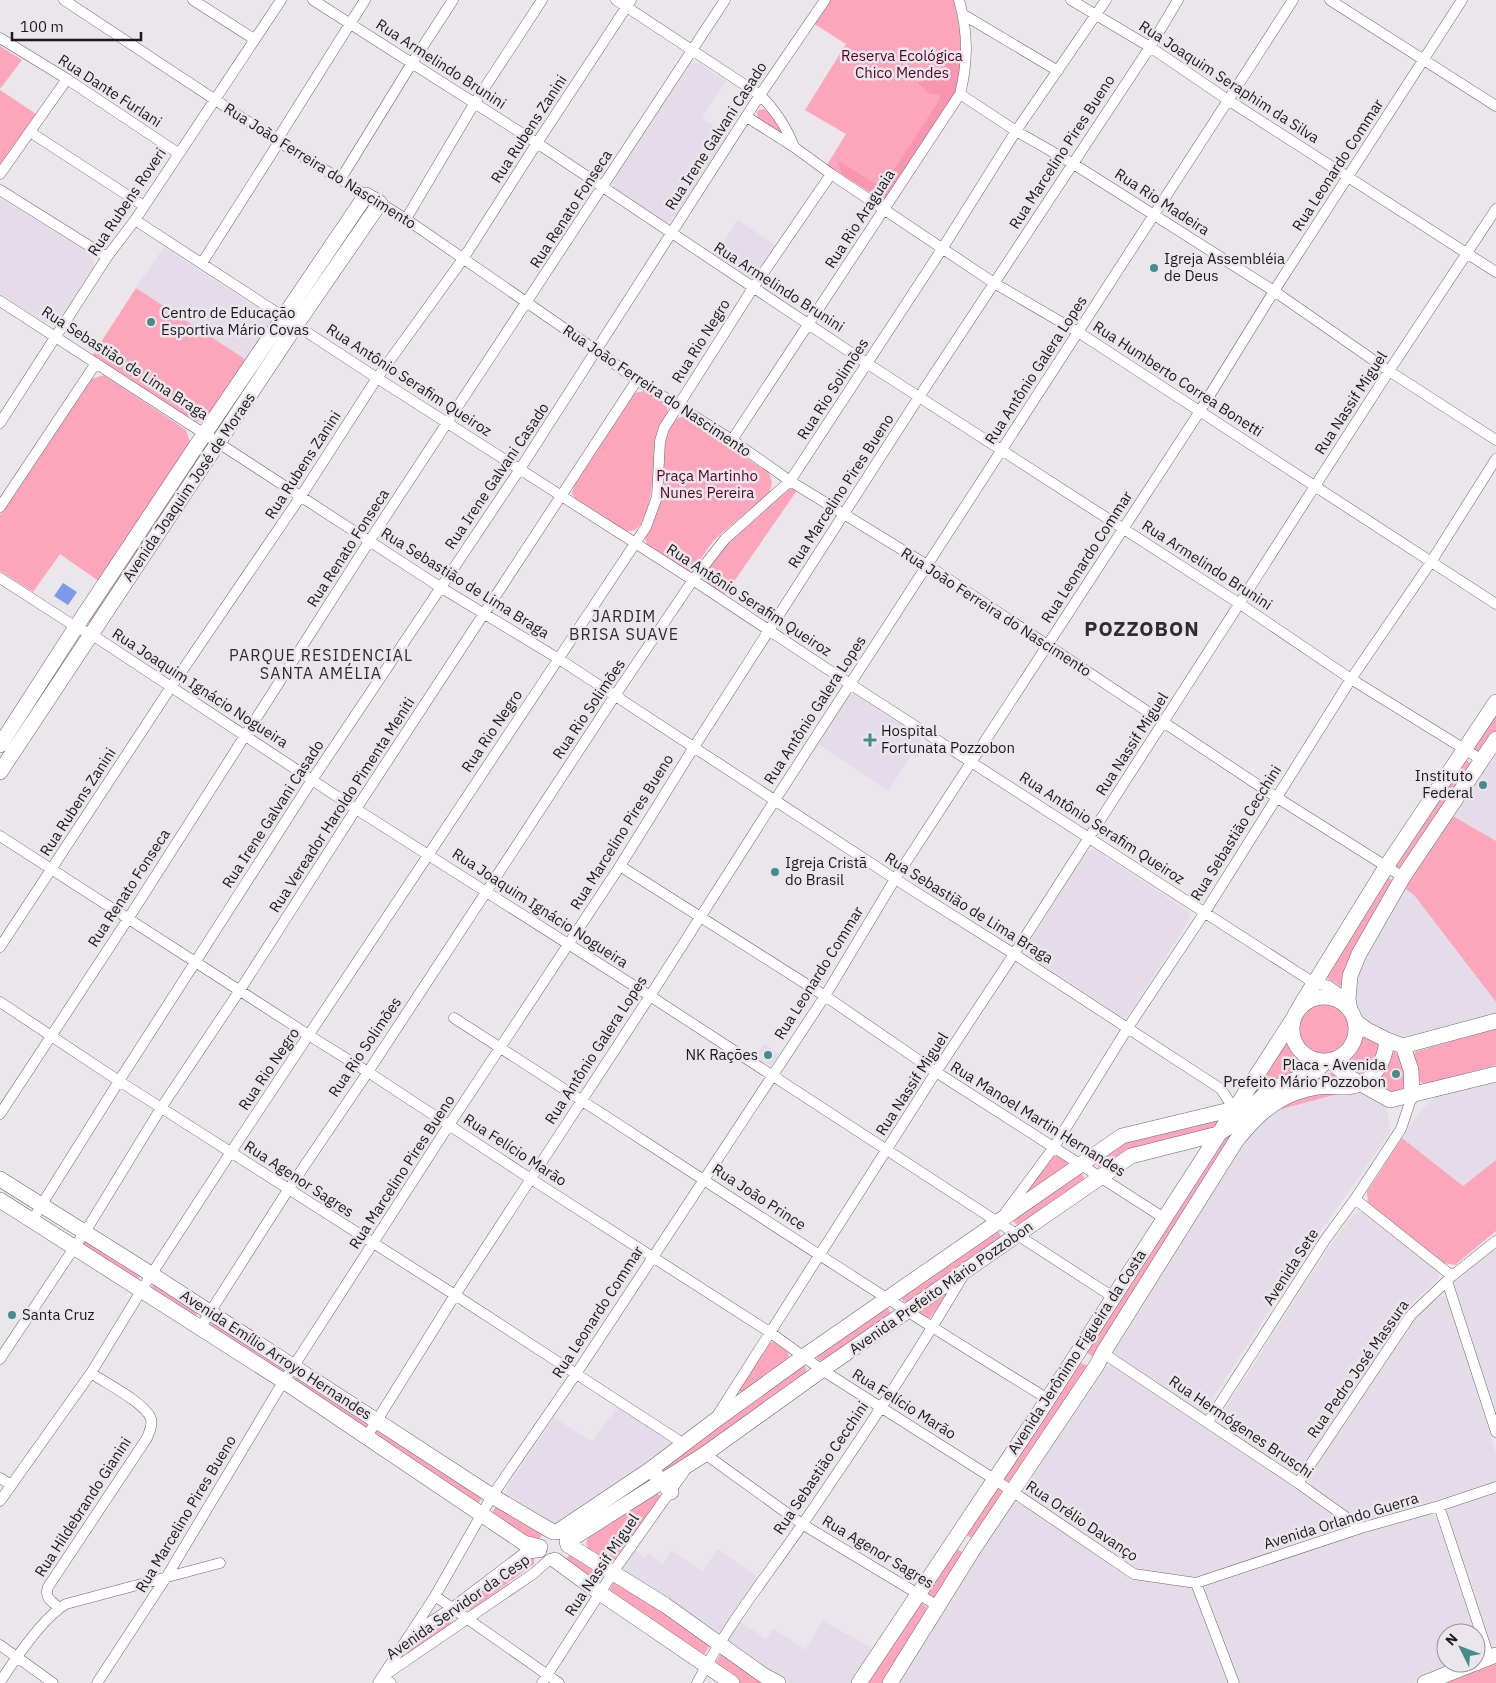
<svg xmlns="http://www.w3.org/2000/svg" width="1496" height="1683" font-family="'IBM Plex Sans',sans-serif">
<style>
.built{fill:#e5dce9}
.green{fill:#fda6bb}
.forest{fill:#f995af}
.water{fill:#7a9aea}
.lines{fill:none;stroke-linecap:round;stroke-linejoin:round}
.street-casing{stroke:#6b676d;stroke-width:11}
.secondary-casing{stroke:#6b676d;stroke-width:16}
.street{stroke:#fff;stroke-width:10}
.secondary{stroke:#fff;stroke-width:15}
.poi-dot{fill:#458d8b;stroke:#eae6ec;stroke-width:2}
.labels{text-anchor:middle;stroke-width:5;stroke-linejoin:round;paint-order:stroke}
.park-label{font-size:15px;fill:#5c0129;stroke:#eae6ec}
.street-label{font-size:15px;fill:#1a191b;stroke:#eae6ec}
.poi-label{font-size:15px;fill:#1a191b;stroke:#eae6ec;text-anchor:start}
.neighbourhood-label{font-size:16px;letter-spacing:1px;fill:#2f2c31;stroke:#eae6ec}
.district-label{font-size:20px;font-weight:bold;letter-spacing:1px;fill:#2f2c31;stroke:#eae6ec}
</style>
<rect width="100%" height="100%" fill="#eae6ec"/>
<path class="built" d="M692,63H699L726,81L702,118L730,136L672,220L665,223L614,188L611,183L685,68Z
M0,199L4,200L90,254L94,261V266L59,321L54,324L44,322L0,294Z
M738,220L775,245L757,275L751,278H744L713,257Z
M164,247L266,314L271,326L248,361L136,288Z
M852,694H857L923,737L888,791L817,743L848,696Z
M1496,746V841L1451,815Z
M1094,849L1189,912L1190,919L1128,1016L1122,1017L1029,956L1026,947L1086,852Z
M1403,887L1414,895L1496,1002V1013L1402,1037L1390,1036L1360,1018L1357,1012L1353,976Z
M764,1044L779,1054L774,1063L769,1065L756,1057Z
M1496,1077V1160L1463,1186L1402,1138L1415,1118L1426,1105L1445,1090Z
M1349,1091L1373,1096L1386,1107L1391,1131L1319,1234L1206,1409L1200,1412L1115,1354L1113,1348L1239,1143L1267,1113Z
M1362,1212L1438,1271L1439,1278L1415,1300L1406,1312L1303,1468L1288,1471L1224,1426L1221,1415L1329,1247L1354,1214Z
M1496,1246V1419L1454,1288L1456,1279Z
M1443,1295L1447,1299L1496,1453V1481L1367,1522L1356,1520L1310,1485L1309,1476L1415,1318L1425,1306Z
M1101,1365L1114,1366L1294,1488L1336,1517L1339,1522L1338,1526L1331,1531L1200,1578H1193L1137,1570L1023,1494L1021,1487Z
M617,1407L670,1440L673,1445L559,1523L547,1522L509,1499L506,1489L554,1417L592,1442Z
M1496,1493V1648L1489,1643L1446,1515L1449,1508Z
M1014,1503H1020L1132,1577L1179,1584L1193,1588L1196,1592L1230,1683H894L1008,1507Z
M1430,1514L1437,1519L1475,1633H1446V1663H1465L1413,1683H1239L1202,1590L1205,1584L1362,1533Z
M634,1548L645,1558L648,1553L663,1565L671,1550L702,1571L718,1549L759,1578L722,1632L714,1633L624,1571L623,1563Z
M739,1621L766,1639L773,1628L805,1650L823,1621L876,1650L854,1683H790L765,1670L728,1644V1635Z"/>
<path class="green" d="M829,0H955L959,16L963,51L960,80L882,200L827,165L846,134L805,110L846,44L813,23Z
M0,46L22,60L0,89Z
M0,90L36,114L0,166Z
M763,109L767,111L786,133V137L758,119L757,112L759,110Z
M136,288L248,361L207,422L194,421L92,356Z
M104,375L186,430L191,445L100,582L60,554L33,592L0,571V515L91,379Z
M645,391L666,404L668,411L665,418L647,513C641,524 637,535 623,530L576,500L572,493L575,483L635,393Z
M683,417L768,472C773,480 773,486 768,494L714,540L693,570L686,572L647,545L645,537L668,429L674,419Z
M207,442L209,444L90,623H88Z
M791,488L798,489L724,596L708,585L704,577C711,551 768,506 791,488Z
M1496,708V733L1479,753L1473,748Z
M1465,760L1472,764L1399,870L1394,866Z
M1451,815L1496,841V1002L1414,895L1403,887Z
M1387,877L1392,880L1394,885L1343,989L1336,983L1328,979L1327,976Z
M1296 1030a27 27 0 1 1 54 0a27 27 0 1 1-54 0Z
M1496,1028V1065L1424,1085L1415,1077L1412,1059L1415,1052Z
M1360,1031L1379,1043L1382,1055L1361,1076L1349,1072L1339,1061C1354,1056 1355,1043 1360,1031Z
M1287,1037L1295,1053L1308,1062L1306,1069L1235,1114Z
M1394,1051L1405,1062V1088L1394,1094L1373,1087L1376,1078Z
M1330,1073L1343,1076L1349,1082L1347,1084C1304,1076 1267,1100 1240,1131L1100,1352L1094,1357L1087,1353V1346L1220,1137L1235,1129L1252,1110L1279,1089L1320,1075Z
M1349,1091L1267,1113L1301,1096Z
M1222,1116L1216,1127L1102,1168H1099L1096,1164V1161L1118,1144Z
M1402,1138L1463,1186L1496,1160V1231L1455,1265L1444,1263L1368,1205L1367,1192Z
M1055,1156H1061L1067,1161L1068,1165L1021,1199L1051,1157Z
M1077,1172L1082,1174L1084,1177V1180L1021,1225H1017L1013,1221L1014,1217Z
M995,1230L999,1232L1001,1238L907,1302L903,1301L901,1297Z
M85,1240L140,1271V1276L137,1280L83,1244Z
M154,1284L198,1312L196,1316L192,1317L150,1289Z
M947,1293L946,1296L930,1318L924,1317L919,1313V1307Z
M885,1307L888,1308L891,1314L824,1361L818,1360L816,1356Z
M211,1321L286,1368L282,1373L209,1329Z
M774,1342L788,1352L789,1357L745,1393H741L739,1388L768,1343Z
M1081,1363L1087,1365L1088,1373L1008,1485L1002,1481L1075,1364Z
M803,1365L805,1366L807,1373L672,1472H664L662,1468Z
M297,1376L369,1422L366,1427L294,1381Z
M377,1427L480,1494L481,1499L478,1504L373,1434Z
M998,1487L1003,1490L1004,1496L977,1539L971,1538L966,1534Z
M656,1493L659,1494L661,1498L618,1558L613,1562H608L588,1549L586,1543L588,1538Z
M500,1507L543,1533L537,1543L491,1514L495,1508Z
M957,1549L962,1552L963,1557L938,1599L927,1596L925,1591Z
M572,1552L600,1571L601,1576L597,1583L565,1560Z
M532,1557L534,1559V1564L472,1609L466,1608L465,1604L526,1558Z
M613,1583H619L708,1641L709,1646L704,1655L699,1656L609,1591Z
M920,1603L926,1606L928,1613L882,1683H864Z
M447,1616L450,1617L451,1623L450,1626L410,1655L407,1654C412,1635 432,1626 447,1616Z
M720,1655H725L769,1683H738L717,1669L716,1662Z
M1496,1661V1683H1440Z"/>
<path class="forest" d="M963,51L956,91L886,200H882L842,174L837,160L882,188L940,99L939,95L927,93L925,89L917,83L928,78L946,81V71L944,65Z"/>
<path class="water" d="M63,583L77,592L68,605L54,596Z"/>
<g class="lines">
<g class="street-casing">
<path id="street" d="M64,0L279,142L366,195
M193,0L254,39
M313,0L537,143L868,364L1240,604L1351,679L1482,760
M616,0L760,95C775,110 787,128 794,147
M1071,0L1150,47L1228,100L1496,272
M1330,0L1496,106
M964,15L1058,71
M0,38L67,79L178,153
M960,94L1016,131L1072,163L1274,291L1389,371L1496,440
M747,117L794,147L831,174L994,283L1078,332L1496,604
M30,132L144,206
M277,140L365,0
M0,174L67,79
M340,180L412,63L453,0
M0,190L107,257
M380,203L406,219L597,351L637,380L732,440L790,481L927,565L1276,797L1403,877
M406,219L474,104L542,0
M135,220L377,378L693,580L850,684L1314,983L1329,986L1343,996L1344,1004
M202,263L279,142
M0,301L440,587L559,659L895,879L1014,954L1221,1089L1234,1109
M0,423L107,257L135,220L281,0
M732,440L960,94C968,63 968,31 959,0
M0,507L96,363
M0,578L76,627L91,634L356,809L650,996L1113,1297
M0,836L310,1036L368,1072L531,1179L771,1333L822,1370L994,1479L1134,1574L1196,1583L1361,1528L1439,1506L1496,1487
M620,866L825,996L936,1072L1164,1218
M0,947L171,687L301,496L377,378L463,259L537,143L631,0
M0,1002L119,1081L455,1295L684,1444
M454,1018C652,1145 847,1276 1048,1399
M0,1114L128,919L370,540L725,0
M1355,1199L1452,1276
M1005,1213L1054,1147L1127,1029L1205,912L1351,679L1431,562L1496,459
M32,1221L47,1196L119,1081L312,780L520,469L760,95L825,0
M1447,1281L1496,1432
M200,1328L288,1190L368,1072L614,697L693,580L725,539L790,481L942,249L1016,131L1106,0
M1103,1353L1298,1483L1361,1528
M0,1359L90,1224L161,1108L240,990L356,809L637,380
M717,1416L936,1072L1014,954L1389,371L1496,209
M1208,1422L1325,1240L1355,1199L1401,1129L1412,1096
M366,1438L455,1295L650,996L775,800L1293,0
M705,1454L802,1524L938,1606
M0,1478L11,1485
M1298,1483L1411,1315L1452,1276L1496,1241
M0,1501L91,1373L149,1278L231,1152L646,527L657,497L660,441L664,428L753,288L831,174
M1439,1506L1489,1657
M1196,1583L1234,1683
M435,1596L559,1683
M60,1608C52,1602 44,1598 48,1587L147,1438C149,1432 153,1426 151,1419C146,1403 105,1383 91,1373
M413,1633L452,1608L523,1554L541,1552
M0,1645L53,1683
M0,1682C15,1659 43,1617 66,1604L220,1563
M97,1683L167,1576L277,1392L449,1125L620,866L694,747L919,397L1150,47L1178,0
M378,1683L435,1596L492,1496L576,1374L825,996L895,879L1200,411L1274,291L1462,0
M391,1683L382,1677L533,1574L550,1559
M542,1683L618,1565L686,1469
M697,1683C726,1627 766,1577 802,1525C858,1443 914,1360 964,1274"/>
</g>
<g class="secondary-casing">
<path id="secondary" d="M0,745L76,627L205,433L366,195L380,203L296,325L0,772
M1292 1029a32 32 0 1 1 64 0a32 32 0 1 1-64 0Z
M1299,1008L1386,867L1496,702
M1350,1010L1348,999L1350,976L1359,954L1403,877L1496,739
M1355,1021L1367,1030L1387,1040L1403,1046L1496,1021
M1403,1046L1411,1070L1412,1096
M1331,1061L1347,1076L1390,1100L1496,1074
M0,1179L151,1274L492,1496L553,1532
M0,1200L285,1382L524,1543L540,1547
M655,1474L671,1492
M557,1532L651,1469L713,1422L803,1357L1122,1136L1234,1109
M567,1542L705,1454L822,1370L1131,1156L1218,1134L1238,1121L1264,1095L1277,1087L1316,1071L1325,1062
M568,1545L665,1605L763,1675L778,1683
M555,1560L600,1593L732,1683
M1476,1663L1496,1655
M859,1683L1037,1416L1293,1019
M890,1683L974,1548L1097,1365L1103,1353L1236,1141C1252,1121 1268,1104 1292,1094C1300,1091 1310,1088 1318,1087C1330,1085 1342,1089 1353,1086C1375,1082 1385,1060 1387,1040
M1425,1683L1475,1663"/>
</g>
<use href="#street" class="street"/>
<use href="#secondary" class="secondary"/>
</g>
<g class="poi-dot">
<circle cx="1154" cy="268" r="5"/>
<circle cx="151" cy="322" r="5"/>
<path d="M867.5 732.5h5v5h5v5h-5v5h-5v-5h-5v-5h5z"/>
<circle cx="1483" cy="785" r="5"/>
<circle cx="775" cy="872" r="5"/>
<circle cx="768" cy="1055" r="5"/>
<circle cx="1396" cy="1074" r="5"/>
<circle cx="12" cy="1315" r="5"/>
</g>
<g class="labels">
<g class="park-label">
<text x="902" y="61">Reserva Ecológica<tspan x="902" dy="17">Chico Mendes</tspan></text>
<text x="707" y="481">Praça Martinho<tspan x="707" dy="17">Nunes Pereira</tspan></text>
</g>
<g class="street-label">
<text transform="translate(441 64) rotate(33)" y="5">Rua Armelindo Brunini</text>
<text transform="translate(1229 82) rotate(33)" y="5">Rua Joaquim Seraphim da Silva</text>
<text transform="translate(110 91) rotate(33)" y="5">Rua Dante Furlani</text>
<text transform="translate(529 129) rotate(-57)" y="5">Rua Rubens Zanini</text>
<text transform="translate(716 136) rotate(-57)" y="5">Rua Irene Galvani Casado</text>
<text transform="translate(1062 152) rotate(-57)" y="5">Rua Marcelino Pires Bueno</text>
<text transform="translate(1338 165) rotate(-57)" y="5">Rua Leonardo Commar</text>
<text transform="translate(320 166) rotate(32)" y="5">Rua João Ferreira do Nascimento</text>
<text transform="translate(127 202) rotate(-56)" y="5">Rua Rubens Roveri</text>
<text transform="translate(1162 202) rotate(33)" y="5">Rua Rio Madeira</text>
<text transform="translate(571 209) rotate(-57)" y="5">Rua Renato Fonseca</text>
<text transform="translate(860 219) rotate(-57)" y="5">Rua Rio Araguaia</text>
<text transform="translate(779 287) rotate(33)" y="5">Rua Armelindo Brunini</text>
<text transform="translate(701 341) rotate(-58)" y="5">Rua Rio Negro</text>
<text transform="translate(125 363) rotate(33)" y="5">Rua Sebastião de Lima Braga</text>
<text transform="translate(1036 370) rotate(-57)" y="5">Rua Antônio Galera Lopes</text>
<text transform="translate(1178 379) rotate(33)" y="5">Rua Humberto Correa Bonetti</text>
<text transform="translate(409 380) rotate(33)" y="5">Rua Antônio Serafim Queiroz</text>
<text transform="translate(833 389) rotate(-57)" y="5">Rua Rio Solimões</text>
<text transform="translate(657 391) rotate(34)" y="5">Rua João Ferreira do Nascimento</text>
<text transform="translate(1351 403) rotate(-57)" y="5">Rua Nassif Miguel</text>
<text transform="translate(303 465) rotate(-57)" y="5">Rua Rubens Zanini</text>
<text transform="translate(497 476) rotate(-56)" y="5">Rua Irene Galvani Casado</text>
<text transform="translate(189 487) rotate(-56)" y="5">Avenida Joaquim José de Moraes</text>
<text transform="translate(841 491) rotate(-57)" y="5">Rua Marcelino Pires Bueno</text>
<text transform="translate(348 548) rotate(-57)" y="5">Rua Renato Fonseca</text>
<text transform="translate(1087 557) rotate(-57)" y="5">Rua Leonardo Commar</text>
<text transform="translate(1207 565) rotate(33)" y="5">Rua Armelindo Brunini</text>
<text transform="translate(465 583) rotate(32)" y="5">Rua Sebastião de Lima Braga</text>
<text transform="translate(749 600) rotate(33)" y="5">Rua Antônio Serafim Queiroz</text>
<text transform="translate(996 612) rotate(33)" y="5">Rua João Ferreira do Nascimento</text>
<text transform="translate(200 688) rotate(33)" y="5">Rua Joaquim Ignácio Nogueira</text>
<text transform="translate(589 709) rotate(-56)" y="5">Rua Rio Solimões</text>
<text transform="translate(815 710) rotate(-57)" y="5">Rua Antônio Galera Lopes</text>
<text transform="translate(492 731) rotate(-56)" y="5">Rua Rio Negro</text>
<text transform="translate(1132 744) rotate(-57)" y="5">Rua Nassif Miguel</text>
<text transform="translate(78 802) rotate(-57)" y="5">Rua Rubens Zanini</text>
<text transform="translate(342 805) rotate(-57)" y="5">Rua Vereador Haroldo Pimenta Meniti</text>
<text transform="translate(273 814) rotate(-57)" y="5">Rua Irene Galvani Casado</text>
<text transform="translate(1102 828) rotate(33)" y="5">Rua Antônio Serafim Queiroz</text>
<text transform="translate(622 832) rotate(-58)" y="5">Rua Marcelino Pires Bueno</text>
<text transform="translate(1236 833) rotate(-58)" y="5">Rua Sebastião Cecchini</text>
<text transform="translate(129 888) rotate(-57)" y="5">Rua Renato Fonseca</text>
<text transform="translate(540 908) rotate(33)" y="5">Rua Joaquim Ignácio Nogueira</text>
<text transform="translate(969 908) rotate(32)" y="5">Rua Sebastião de Lima Braga</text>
<text transform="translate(819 973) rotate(-58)" y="5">Rua Leonardo Commar</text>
<text transform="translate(365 1047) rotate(-56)" y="5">Rua Rio Solimões</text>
<text transform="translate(596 1050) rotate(-57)" y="5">Rua Antônio Galera Lopes</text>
<text transform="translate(269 1069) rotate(-56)" y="5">Rua Rio Negro</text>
<text transform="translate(912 1084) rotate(-57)" y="5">Rua Nassif Miguel</text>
<text transform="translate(1038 1119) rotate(32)" y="5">Rua Manoel Martin Hernandes</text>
<text transform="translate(515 1150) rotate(33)" y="5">Rua Felício Marão</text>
<text transform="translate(402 1172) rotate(-57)" y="5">Rua Marcelino Pires Bueno</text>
<text transform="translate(299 1179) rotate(33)" y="5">Rua Agenor Sagres</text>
<text transform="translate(759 1197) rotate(33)" y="5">Rua João Prince</text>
<text transform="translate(1291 1267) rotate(-57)" y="5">Avenida Sete</text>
<text transform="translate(941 1288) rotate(-35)" y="5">Avenida Prefeito Mário Pozzobon</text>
<text transform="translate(598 1312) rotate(-57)" y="5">Rua Leonardo Commar</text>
<text transform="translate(1077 1352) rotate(-57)" y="5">Avenida Jerônimo Figueira da Costa</text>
<text transform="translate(276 1355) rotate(33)" y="5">Avenida Emílio Arroyo Hernandes</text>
<text transform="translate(1358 1369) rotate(-55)" y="5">Rua Pedro José Massura</text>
<text transform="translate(904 1404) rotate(32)" y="5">Rua Felício Marão</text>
<text transform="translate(1241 1427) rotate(34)" y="5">Rua Hermógenes Bruschi</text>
<text transform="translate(821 1468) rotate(-56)" y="5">Rua Sebastião Cecchini</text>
<text transform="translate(83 1507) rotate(-57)" y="5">Rua Hildebrando Gianini</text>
<text transform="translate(186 1514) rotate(-59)" y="5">Rua Marcelino Pires Bueno</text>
<text transform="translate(1082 1521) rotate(34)" y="5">Rua Orélio Davanço</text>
<text transform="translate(1341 1521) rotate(-17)" y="5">Avenida Orlando Guerra</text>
<text transform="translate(878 1552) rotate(31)" y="5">Rua Agenor Sagres</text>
<text transform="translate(602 1565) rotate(-56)" y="5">Rua Nassif Miguel</text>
<text transform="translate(458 1607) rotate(-35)" y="5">Avenida Servidor da Cesp</text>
</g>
<g class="poi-label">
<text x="1164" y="264">Igreja Assembléia<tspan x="1164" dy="17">de Deus</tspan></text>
<text x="161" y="318">Centro de Educação<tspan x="161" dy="17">Esportiva Mário Covas</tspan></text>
<text x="881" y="736">Hospital<tspan x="881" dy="17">Fortunata Pozzobon</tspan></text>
<text x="1473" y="781" text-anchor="end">Instituto<tspan x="1473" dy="17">Federal</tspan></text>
<text x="785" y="868">Igreja Cristã<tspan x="785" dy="17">do Brasil</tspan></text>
<text x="758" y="1060" text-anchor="end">NK Rações</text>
<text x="1386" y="1070" text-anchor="end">Placa - Avenida<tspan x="1386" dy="17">Prefeito Mário Pozzobon</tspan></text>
<text x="22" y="1320">Santa Cruz</text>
</g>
<g class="neighbourhood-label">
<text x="624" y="622">JARDIM<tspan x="624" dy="18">BRISA SUAVE</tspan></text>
<text x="321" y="661">PARQUE RESIDENCIAL<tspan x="321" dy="18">SANTA AMÉLIA</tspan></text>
</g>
<g class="district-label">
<text x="1142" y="636">POZZOBON</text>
</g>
</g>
<g transform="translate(1461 1648) rotate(312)"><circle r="24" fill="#eae6ec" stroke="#979498"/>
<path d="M0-4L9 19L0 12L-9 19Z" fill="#458d8b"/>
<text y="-8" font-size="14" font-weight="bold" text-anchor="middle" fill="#1a191b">N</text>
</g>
<path d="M12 32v8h129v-8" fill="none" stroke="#1a191b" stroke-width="2.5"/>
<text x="20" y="32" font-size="15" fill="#1a191b" stroke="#eae6ec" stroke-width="4" paint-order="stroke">100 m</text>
</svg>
